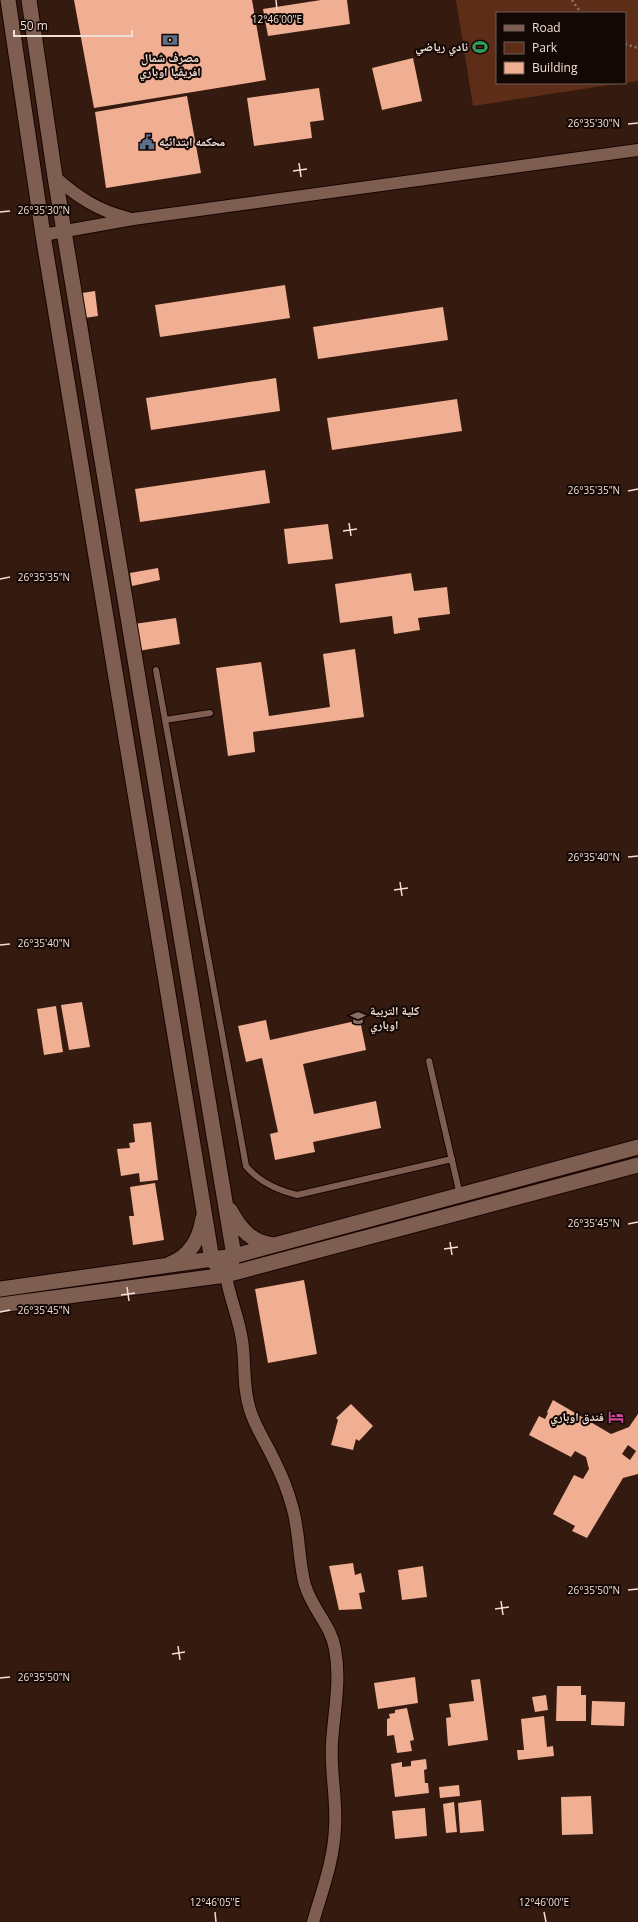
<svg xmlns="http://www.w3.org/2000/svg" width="638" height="1922" font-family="'Open Sans','Noto Naskh Arabic',sans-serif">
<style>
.green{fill:#5e2d17}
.building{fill:#f0ae92;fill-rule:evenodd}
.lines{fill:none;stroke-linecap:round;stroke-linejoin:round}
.service-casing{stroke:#1a0400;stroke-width:8}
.minor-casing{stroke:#1a0400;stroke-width:14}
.tertiary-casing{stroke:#1a0400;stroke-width:17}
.path{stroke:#8c756c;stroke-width:2.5;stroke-dasharray:2 3;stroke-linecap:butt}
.service{stroke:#7d5e51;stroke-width:6}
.minor{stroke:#7d5e51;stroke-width:12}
.tertiary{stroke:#7d5e51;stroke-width:15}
.ticks{fill:none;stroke:#f1dfd7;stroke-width:1.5}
.labels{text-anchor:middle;stroke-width:4;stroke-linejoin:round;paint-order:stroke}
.poi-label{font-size:12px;font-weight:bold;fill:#f1dfd7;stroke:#140804;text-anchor:end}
.ticks-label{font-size:10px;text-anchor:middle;fill:#f1dfd7;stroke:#140804;stroke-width:4;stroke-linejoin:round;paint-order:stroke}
</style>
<rect width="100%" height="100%" fill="#341a0f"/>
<path class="green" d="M456,0H638V81L625,83V13H497V83H622L473,106Z"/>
<path class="building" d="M74,0H252L266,80L94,108Z
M321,0H347L350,24L268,36L263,9Z
M413,58L422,101L382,110L372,68Z
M319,88L324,120L310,122L312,138L254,146L247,98Z
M187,96L201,173L106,188L95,112Z
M285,285L290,318L160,337L155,305Z
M95,291L98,316L78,319L75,294Z
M443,307L448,340L318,359L313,327Z
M276,378L280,411L151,430L146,398Z
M457,399L462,431L332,450L327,418Z
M265,470L270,503L140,522L135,489Z
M328,524L333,559L288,564L284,529Z
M158,568L160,580L132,586L130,573Z
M411,573L414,591L447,587L450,614L418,618L420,630L394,634L392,616L340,623L335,584Z
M176,618L180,644L138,651L134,624Z
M355,649L364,717L253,732L255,752L228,756L216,668L261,662L269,716L330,707L323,654Z
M82,1002L90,1047L69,1050L61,1005Z
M56,1006L63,1052L44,1055L37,1009Z
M266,1020L270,1040L360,1020L366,1050L303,1064L314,1114L376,1101L381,1128L313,1142L315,1152L275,1160L270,1134L278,1132L262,1058L246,1062L238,1026Z
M151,1122L158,1180L140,1182L139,1173L121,1176L117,1149L130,1148L129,1143L135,1142L133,1124Z
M155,1183L164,1240L133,1245L129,1216H134L130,1187Z
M304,1280L317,1354L268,1363L255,1289Z
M553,1400L611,1434L629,1427L638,1414V1474L623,1478L587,1538L572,1531L575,1526L553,1514L574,1475L583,1479L589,1469L586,1457L575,1451L571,1457L529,1435L539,1416L545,1419L548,1413L547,1412ZM628,1445L636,1451L630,1460L622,1454Z
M351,1404L373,1426L359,1441L356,1439L353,1450L331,1445L338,1420L336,1418Z
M353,1563L355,1575L361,1573L365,1592L359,1593L362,1609L339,1610L329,1566Z
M423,1566L427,1597L402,1600L398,1570Z
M415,1677L418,1703L378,1709L374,1683Z
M480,1679L488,1740L448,1746L446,1718L451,1717L449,1704L474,1701L471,1680Z
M557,1686H581V1695H586V1721H556Z
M546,1695L548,1710L535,1712L532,1697Z
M592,1701L625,1702L624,1726L591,1725Z
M407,1708L414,1740L410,1741L412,1751L397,1753L394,1735L387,1736V1719L390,1718L389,1714L395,1713V1710Z
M544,1716L547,1747L553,1746L554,1756L518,1760L517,1750H524L521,1719Z
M426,1759L427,1769L424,1770L425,1783H428L429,1793L395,1797L391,1764L402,1762V1767L411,1766V1761Z
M459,1785L460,1796L440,1798L439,1787Z
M591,1796L593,1834L562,1835L561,1797Z
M481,1800L484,1831L460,1833L458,1803Z
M454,1802L457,1832L446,1833L443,1804Z
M425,1808L427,1836L395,1839L392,1811Z"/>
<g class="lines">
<g class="service-casing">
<path id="service" d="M156,670L246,1166C259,1182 277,1190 297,1195L452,1159
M165,720L210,713
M429,1061L460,1195"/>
</g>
<g class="minor-casing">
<path id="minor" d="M55,177C77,197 99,211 128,218
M43,235L133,219L638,150
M226,1275C229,1297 239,1318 242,1340C246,1365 242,1384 250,1410C256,1429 267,1444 275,1462C282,1476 288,1491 292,1506C300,1532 298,1560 305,1585C312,1609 331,1625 335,1649C341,1681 334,1711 332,1743C330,1771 337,1799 335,1827C334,1860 322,1891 313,1922"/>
</g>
<g class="tertiary-casing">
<path id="tertiary" d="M8,0L43,235L212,1260L226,1275L234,1256L55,177L29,0
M230,1210C240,1229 252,1243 274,1245
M170,1264C190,1256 200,1238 203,1218
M0,1289L234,1256L638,1147
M0,1305L226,1275L638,1165"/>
</g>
<path class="path" d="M572,0L581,13
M625,44L638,48"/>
<use href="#service" class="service"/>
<use href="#minor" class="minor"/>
<use href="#tertiary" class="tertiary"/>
</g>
<path class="ticks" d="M276,0L277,10M628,124L638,123M299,163L301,177M293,171L307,169M0,212L10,211M628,491L638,489M349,523L351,536M343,531L357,529M0,579L10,577M628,857L638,856M400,882L402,896M394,890L408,888M0,945L10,944M628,1224L638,1222M450,1242L452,1255M444,1249L458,1247M127,1287L129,1301M121,1295L135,1293M0,1312L10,1310M628,1590L638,1589M501,1601L503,1615M495,1609L509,1607M178,1646L180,1660M172,1654L185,1652M0,1678L10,1677M215,1912L216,1922M544,1912L546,1922"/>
<defs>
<g id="bank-bare" transform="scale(1.2)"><path d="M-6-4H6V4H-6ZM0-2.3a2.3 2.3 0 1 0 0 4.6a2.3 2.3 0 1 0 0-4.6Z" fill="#5c6f8a" stroke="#140804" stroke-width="2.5" paint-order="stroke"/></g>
<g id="stadium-bare" transform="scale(1.2)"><path d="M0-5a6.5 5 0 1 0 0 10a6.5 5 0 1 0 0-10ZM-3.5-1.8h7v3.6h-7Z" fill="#2e9e5b" stroke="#140804" stroke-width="2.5" paint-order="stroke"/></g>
<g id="civic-bare" transform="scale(1.2)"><path d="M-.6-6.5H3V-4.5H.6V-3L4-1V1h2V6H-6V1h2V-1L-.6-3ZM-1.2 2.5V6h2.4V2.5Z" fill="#5c6f8a" stroke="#140804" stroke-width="2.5" paint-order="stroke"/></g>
<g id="university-bare" transform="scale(1.2)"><path d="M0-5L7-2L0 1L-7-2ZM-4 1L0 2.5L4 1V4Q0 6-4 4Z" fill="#8d6e63" stroke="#140804" stroke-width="2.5" paint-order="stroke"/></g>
<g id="hotel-bare" transform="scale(1.2)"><path d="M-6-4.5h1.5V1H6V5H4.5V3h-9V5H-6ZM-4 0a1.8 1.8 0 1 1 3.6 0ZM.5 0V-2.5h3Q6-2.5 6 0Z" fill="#d1479c" stroke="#140804" stroke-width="2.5" paint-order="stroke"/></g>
</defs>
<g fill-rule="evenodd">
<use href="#bank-bare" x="170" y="40"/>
<use href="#stadium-bare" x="480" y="47"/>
<use href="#civic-bare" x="147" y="142"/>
<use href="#university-bare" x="358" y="1018"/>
<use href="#hotel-bare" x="616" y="1417"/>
</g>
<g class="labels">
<g class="poi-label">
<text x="468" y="51">نادي رياضي</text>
<text x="170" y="62" text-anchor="middle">مصرف شمال<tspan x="170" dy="14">افريقيا اوباري</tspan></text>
<text x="159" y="146" text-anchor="start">محكمه ابتدائيه</text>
<text x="370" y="1015" text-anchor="start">كلية التربية<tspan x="370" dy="14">اوباري</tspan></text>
<text x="604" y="1421">فندق اوباري</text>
</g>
</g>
<g class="ticks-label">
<text x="277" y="23">12°46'00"E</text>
<text x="594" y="127">26°35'30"N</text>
<text x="44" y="214">26°35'30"N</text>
<text x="594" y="494">26°35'35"N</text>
<text x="44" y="581">26°35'35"N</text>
<text x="594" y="861">26°35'40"N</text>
<text x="44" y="947">26°35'40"N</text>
<text x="594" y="1227">26°35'45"N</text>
<text x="44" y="1314">26°35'45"N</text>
<text x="594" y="1594">26°35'50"N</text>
<text x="44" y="1681">26°35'50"N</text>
<text x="215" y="1906">12°46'05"E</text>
<text x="544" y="1906">12°46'00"E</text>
</g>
<rect x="496" y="12" width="130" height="72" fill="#140804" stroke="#6c5e58"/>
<rect x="504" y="25" width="20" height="6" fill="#7d5e51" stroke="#6c5e58"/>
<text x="532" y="32" font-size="12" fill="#f1dfd7">Road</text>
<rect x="504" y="42" width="20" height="12" fill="#5e2d17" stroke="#6c5e58"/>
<text x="532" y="52" font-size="12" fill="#f1dfd7">Park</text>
<rect x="504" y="62" width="20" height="12" fill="#f0ae92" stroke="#6c5e58"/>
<text x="532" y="72" font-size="12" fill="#f1dfd7">Building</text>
<path d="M14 30v6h118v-6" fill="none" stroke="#f1dfd7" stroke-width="2"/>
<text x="20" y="30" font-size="12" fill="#f1dfd7" stroke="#140804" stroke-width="3" paint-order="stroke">50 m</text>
</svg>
